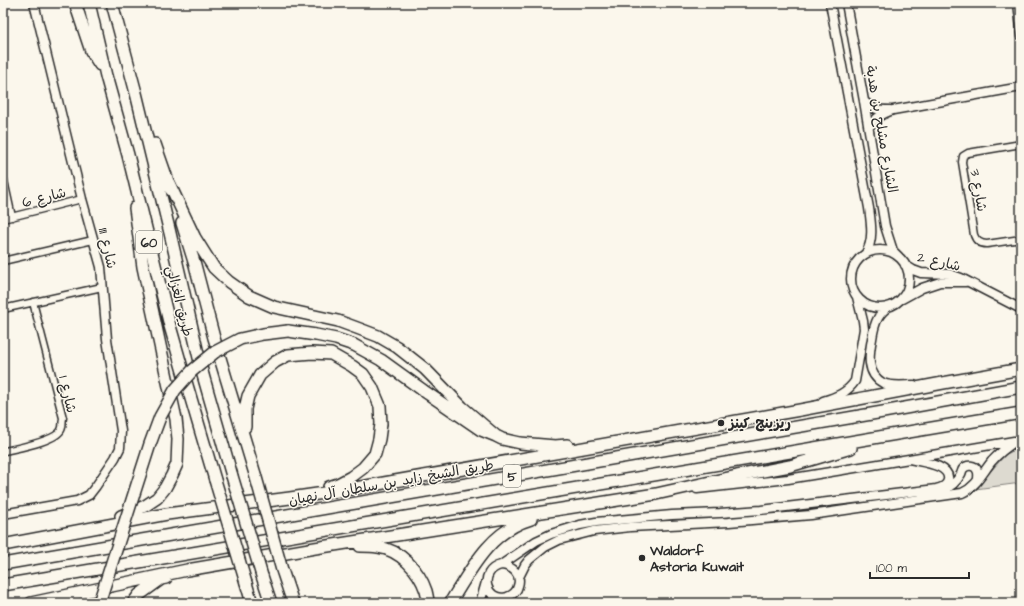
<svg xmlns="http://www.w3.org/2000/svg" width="1024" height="606" font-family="'Architects Daughter','Playpen Sans Arabic',sans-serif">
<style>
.green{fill:#dddad0;stroke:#84827e}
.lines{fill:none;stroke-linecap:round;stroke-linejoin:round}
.minor-casing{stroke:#2b2b2b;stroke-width:9}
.tertiary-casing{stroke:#2b2b2b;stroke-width:11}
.motorway-casing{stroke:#2b2b2b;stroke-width:14}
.minor{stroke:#fbf7ec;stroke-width:6}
.tertiary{stroke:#fbf7ec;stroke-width:8}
.motorway{stroke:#fbf7ec;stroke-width:11}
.motorway-bridge-casing{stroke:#2b2b2b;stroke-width:14;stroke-linecap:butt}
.motorway-bridge{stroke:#fbf7ec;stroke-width:11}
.poi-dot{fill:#2b2b2b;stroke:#fbf7ec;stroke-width:1.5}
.labels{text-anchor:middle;stroke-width:3;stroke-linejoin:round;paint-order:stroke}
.shield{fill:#fbf7ec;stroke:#696865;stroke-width:1}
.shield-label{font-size:13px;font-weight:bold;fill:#2b2b2b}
.street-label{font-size:14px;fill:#2b2b2b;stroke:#fbf7ec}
.poi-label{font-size:14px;font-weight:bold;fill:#2b2b2b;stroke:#fbf7ec;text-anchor:start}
</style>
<rect width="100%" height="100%" fill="#fbf7ec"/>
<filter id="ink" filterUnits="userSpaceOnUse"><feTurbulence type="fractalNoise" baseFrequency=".025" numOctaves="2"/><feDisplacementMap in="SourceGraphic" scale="8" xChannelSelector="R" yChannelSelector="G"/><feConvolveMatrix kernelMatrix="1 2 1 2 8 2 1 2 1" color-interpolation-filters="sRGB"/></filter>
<g filter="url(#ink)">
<path class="green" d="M1021,448V483L975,489L1006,454Z"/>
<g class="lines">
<g class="minor-casing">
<path id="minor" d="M1017,3L1021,37
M1021,144L968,153L963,156L962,162L974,235C976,241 980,244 987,244L1021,239
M3,176L12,217
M3,219L82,199
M3,261L93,240
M3,309L102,287
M3,451H5C17,448 56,441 61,430C63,427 62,422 63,418L33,302"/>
</g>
<g class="tertiary-casing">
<path id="tertiary" d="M830,3L869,208C871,223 874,239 866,253
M846,3L864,101L885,226L893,251L899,257
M3,4L5,3
M864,101C873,110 879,110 890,110
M869,127C876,117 882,114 893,110L1021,87
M851 279a29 29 0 1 1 58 0a29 29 0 1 1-58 0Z
M905,265L913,270L921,273L950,274L961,278L1021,309
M902,299L922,288L940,282H965
M888,307C884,310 880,314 878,318C874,325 873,332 872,339C869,354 866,374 883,383C892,387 904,385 914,385
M823,401C836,397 847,393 855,381L864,329L863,321L857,297
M697,489L788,479L909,459L1014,441
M944,489C952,487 957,481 961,474C962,472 962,470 963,469C967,464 975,465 977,470C979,473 978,476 978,479
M3,514L77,501L89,495L96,486L115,458L120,448L121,431L107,339L101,267L82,199L34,3
M501,565C512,566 522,574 518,586C517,591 513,595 507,597C486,603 477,571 501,565L536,541L551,534L580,525L596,522L672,515L720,513L761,510L936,489C942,488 947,486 948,480C951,464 919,462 909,459
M519,577L525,565L529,560L545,547L559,540L594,531L630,527L729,522L811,515L962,493C976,487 983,472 992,461C999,453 1007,447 1016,441
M480,603L486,582"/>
</g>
<g class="motorway-casing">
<path id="motorway" d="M75,3L91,51L100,65
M89,3L106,76L128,155L170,326L184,375L215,480
M112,3L136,93L170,233L203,375L232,476
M155,144L171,190
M169,183L195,238L205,254L214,268L229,282L249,296L274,307L338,321L357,328L378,336L397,347L425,369L462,407L496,436
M182,223L195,265L214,338L255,474
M288,331L316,335L336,339L354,345L381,360L424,391L481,430L496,436L502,439L520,443L555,446L567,445
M245,427V409L248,396L260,375L275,362L288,355L312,353L331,354L352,366L363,374L372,387L380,406L381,424L379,439L375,454L363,468L351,477L338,484L329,487
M121,516L145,506L157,498L165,488L172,475L177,464L178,439L176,419L143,267L135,208
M3,545L167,514L290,498L338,491L800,410L943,383L1021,369
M360,546C366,546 372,546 378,547C400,550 419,570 426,591C427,595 428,599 428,603
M3,564L883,412L1021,387
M282,570L293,603
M262,576L271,603
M246,583L252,603
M3,585L1021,413
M31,603L187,570L315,548L656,494L737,476L790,466L851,448
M133,603L139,595L161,579L166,578
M450,603C471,569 490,531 531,519"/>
</g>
<use href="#minor" class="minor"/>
<use href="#tertiary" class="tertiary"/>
<use href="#motorway" class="motorway"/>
<g class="motorway-bridge-casing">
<path id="motorway-bridge" d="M255,474L282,570
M232,476L262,576
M215,480L246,583
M99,603L150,444L160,417L175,390L192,371L215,352L240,339L263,334L288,331"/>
</g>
<use href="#motorway-bridge" class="motorway-bridge"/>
</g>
</g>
<g class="poi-dot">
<circle cx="721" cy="423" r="4"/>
<circle cx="642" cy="558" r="4"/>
</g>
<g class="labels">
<g class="shield">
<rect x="136" y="231" width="26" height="22" rx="3"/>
<rect x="503" y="465" width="18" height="22" rx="3"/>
</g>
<g class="shield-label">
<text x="149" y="247">60</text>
<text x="512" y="481">5</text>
</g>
<g class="street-label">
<text transform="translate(882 129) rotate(80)" y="5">الشارع مشلح بن هدبة</text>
<text transform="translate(979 190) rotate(80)" y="5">شارع 3</text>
<text transform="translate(44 197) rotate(-14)" y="5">شارع 6</text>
<text transform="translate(108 248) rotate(77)" y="5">شارع 111</text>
<text transform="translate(939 261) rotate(13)" y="5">شارع 2</text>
<text transform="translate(180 301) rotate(76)" y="5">طريق الغزالي</text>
<text transform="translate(68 394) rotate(77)" y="5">شارع 1</text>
<text transform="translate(391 482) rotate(-10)" y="5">طريق الشيخ زايد بن سلطان آل نهيان</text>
</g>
<g class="poi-label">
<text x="729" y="428">ريزينج كينز</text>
<text x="650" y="555">Waldorf<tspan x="650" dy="16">Astoria Kuwait</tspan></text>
</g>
</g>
<rect width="1024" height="606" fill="none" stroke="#fbf7ec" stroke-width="16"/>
<rect x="8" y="8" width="1008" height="590" fill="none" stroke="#2b2b2b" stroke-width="1.5" filter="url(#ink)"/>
<path d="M870 572v6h99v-6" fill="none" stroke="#2b2b2b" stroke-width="2"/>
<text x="876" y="572" font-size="12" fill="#2b2b2b" stroke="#fbf7ec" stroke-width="3" paint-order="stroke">100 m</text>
</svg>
